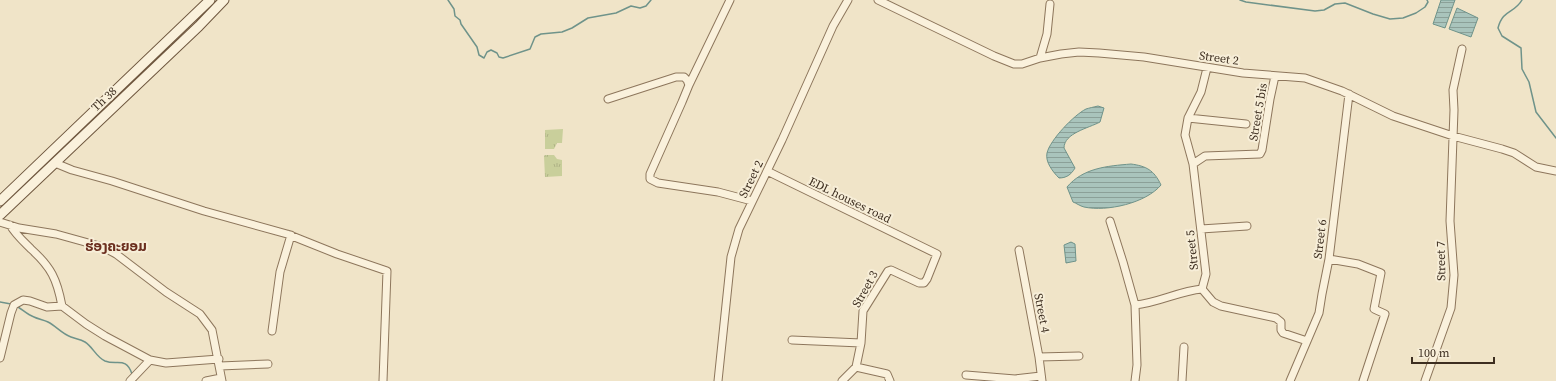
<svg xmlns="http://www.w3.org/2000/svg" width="1556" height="381" font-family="'Source Serif 4','Noto Sans Lao',serif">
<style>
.grass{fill:url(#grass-tufts)}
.water{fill:url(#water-rules);stroke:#6f938a}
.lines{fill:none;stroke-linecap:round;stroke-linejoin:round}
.stream{stroke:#6f938a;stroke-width:1.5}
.street-casing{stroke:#8d765c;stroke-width:9}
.secondary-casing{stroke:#6f573f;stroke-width:11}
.street{stroke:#faf1dc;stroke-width:7}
.secondary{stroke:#faf1dc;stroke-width:9}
.labels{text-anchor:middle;stroke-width:4;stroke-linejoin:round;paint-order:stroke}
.street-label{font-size:12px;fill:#3d2e20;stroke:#f7eed8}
.quarter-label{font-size:14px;font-weight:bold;fill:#6b2e1e;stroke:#f7eed8}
</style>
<defs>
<pattern id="grass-tufts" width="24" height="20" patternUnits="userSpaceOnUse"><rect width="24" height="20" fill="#c9cf9b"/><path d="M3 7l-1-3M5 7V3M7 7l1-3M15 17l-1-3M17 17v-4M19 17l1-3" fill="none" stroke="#aeb285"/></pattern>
<pattern id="water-rules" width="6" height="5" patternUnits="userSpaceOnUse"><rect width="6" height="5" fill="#a9c4bc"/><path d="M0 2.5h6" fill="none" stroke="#8ba098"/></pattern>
</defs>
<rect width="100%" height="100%" fill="#f0e4c8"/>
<path class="grass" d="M563,129L562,143H557L554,149H545V130Z
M545,155H554L557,159L562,160V176L545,177L544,156Z"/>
<path class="water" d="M1441,0H1455L1445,28L1433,24Z
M1457,8L1478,18L1471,37L1449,29Z
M1098,106L1104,108L1100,122C1089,128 1064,133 1064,148L1075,168C1071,175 1066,178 1059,178C1053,172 1045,162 1047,153C1050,140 1074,115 1086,109C1089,108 1094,107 1098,106Z
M1131,164C1146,166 1154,170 1161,185C1146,203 1107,212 1084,207C1080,206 1076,203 1073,202L1067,187C1083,168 1107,166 1131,164Z
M1071,242L1075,244L1076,261L1066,263L1064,245Z"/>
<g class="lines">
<path class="stream" d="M448,0L454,9L455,16L460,20L461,24L477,47L479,55L484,58L487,52L491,50L497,53L499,57L503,58L530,49L535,37L541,34L562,32L572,28L588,18L616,13L631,6L640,8L646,6L651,0
M1240,0L1246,2L1315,11L1324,10L1335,4L1345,3L1373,14L1390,19L1403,18L1416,13L1425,7L1428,2L1427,0
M1522,0C1514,14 1503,9 1498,28L1502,36L1521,48L1522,69L1529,82L1536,112L1556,138
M0,302L11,304
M18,307C23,310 28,315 34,317C38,319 44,320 48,322C56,326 62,334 71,337C76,339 80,339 85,342C93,347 96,357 105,361C117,366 126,356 132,374"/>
<g class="street-casing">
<path id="street" d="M878,0L994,56L1014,64H1022L1040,58L1061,54L1079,52L1099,53L1144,57L1243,73L1305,78L1342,91L1393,116L1453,136L1502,149L1514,153L1536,167L1556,171
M1040,58L1047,34L1050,4
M689,85L730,0
M608,99L676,77H684L687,80L689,85L682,102L650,174V179L658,183L718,192L752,201
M1188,118L1246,124
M55,163L72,170L112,181L204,211L287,234L337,254L387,271L383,381
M1193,164L1205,156L1260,154L1262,150L1270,99L1275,76
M767,171L937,254L927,279L924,283H919L891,270L888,271L863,311L861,343L856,367L842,381
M1110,221L1123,262L1135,305
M0,222L19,228L56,234L103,247L116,254L166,292L200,314L212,330L222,381
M1201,229L1247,226
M1019,250L1039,357L1042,381
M1329,259L1358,264L1381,273L1374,309L1385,314L1363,381
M1202,289L1213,302L1221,306L1276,318L1281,322V330L1283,333L1307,341
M62,306L86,324L105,336L150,360L166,363L219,359
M272,331L280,272L291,235
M792,340L861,343
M1039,357L1079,356
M0,358L11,313L14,305L23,300L30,301L47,307L62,306C57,279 51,267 31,249C23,241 16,235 10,225
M220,366L268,364
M856,367L887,374L890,381
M966,375L1015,379L1041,376
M130,381L150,360
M206,381L221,378
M718,381L731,257L739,229L782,140L833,26L848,0
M1135,381L1137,365L1135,305C1158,303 1179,291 1202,289L1206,274L1193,164L1185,135L1188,118L1201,92L1207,68
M1182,381L1184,347
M1290,381L1319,313L1322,294L1329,259L1349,94
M1425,381L1451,308L1454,275L1450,221L1454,110L1453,90L1462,49"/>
</g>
<g class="secondary-casing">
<path id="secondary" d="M0,201L210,0
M0,215L199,26L224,0"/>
</g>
<use href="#street" class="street"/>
<use href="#secondary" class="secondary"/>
</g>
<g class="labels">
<g class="street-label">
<text transform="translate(1219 58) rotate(8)" y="4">Street 2</text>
<text transform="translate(104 99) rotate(-43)" y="4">Th 38</text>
<text transform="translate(1258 112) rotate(-80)" y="4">Street 5 bis</text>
<text transform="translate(751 179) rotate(-64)" y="4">Street 2</text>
<text transform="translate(850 200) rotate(26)" y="4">EDL houses road</text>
<text transform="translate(1320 239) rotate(-83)" y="4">Street 6</text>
<text transform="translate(1192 250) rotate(-96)" y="4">Street 5</text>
<text transform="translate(1441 261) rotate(-91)" y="4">Street 7</text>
<text transform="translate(865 289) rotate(-61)" y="4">Street 3</text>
<text transform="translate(1042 313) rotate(79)" y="4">Street 4</text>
</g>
<g class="quarter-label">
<text x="116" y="251">ຮ່ອງຄະຍອມ</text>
</g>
</g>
<path d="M1412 357v6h82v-6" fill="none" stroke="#3d2e20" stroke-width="2"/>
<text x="1418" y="357" font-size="12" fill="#3d2e20" stroke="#f7eed8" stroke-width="3" paint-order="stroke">100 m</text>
</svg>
